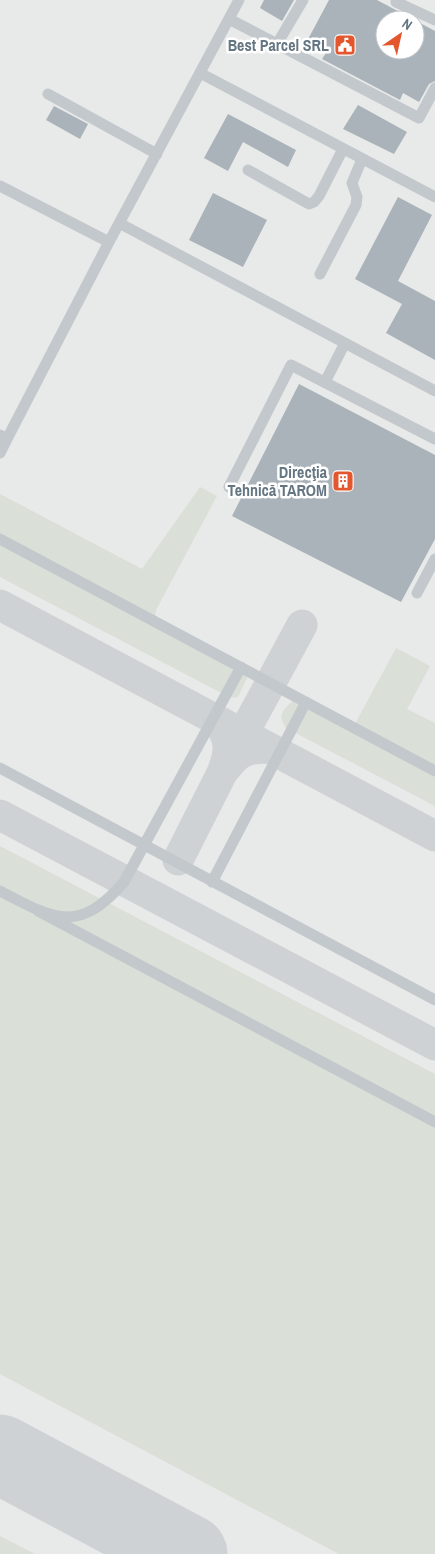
<svg xmlns="http://www.w3.org/2000/svg" width="435" height="1554" font-family="'Archivo Narrow',sans-serif">
<style>
.built{fill:#e8e9e9;fill-rule:evenodd}
.green{fill:#dadfd7}
.lines{fill:none;stroke-linecap:round;stroke-linejoin:round}
.taxiway{stroke:#ced2d4;stroke-width:31}
.runway{stroke:#ced2d4;stroke-width:79}
.building{fill:#aab3b9;fill-rule:evenodd}
.minor{stroke:#c3c8cc;stroke-width:11}
.labels{text-anchor:middle;stroke-width:5;stroke-linejoin:round;paint-order:stroke}
.poi-label{font-size:16px;font-weight:bold;fill:#657683;stroke:#fff;text-anchor:end}
</style>
<rect width="100%" height="100%" fill="#fafaf8"/>
<path class="built" d="M0,0H435V1554H0ZM385,20H415V50H385Z"/>
<path class="green" d="M200,487L217,496L156,610L155,616L249,674L238,697L231,698L0,577V494L142,569Z
M396,648L430,666L407,709L435,723V806L286,728L281,718C284,705 291,702 303,696L355,724Z
M0,846L435,1074V1554H339L0,1374Z
M0,1536L35,1554H0Z"/>
<g class="lines">
<path class="taxiway" d="M0,605L435,836
M217,721C232,740 230,752 222,773C237,753 243,748 269,748
M243,734L302,625
M0,815L435,1045
M178,860L222,773"/>
<path class="runway" d="M0,1454L188,1554"/>
</g>
<path class="building" d="M264,0H294L282,21L260,8Z
M329,0H377L435,31V81L429,84L419,102L403,93L400,100L322,59L326,53L306,43ZM385,20H415V50H385Z
M358,105L407,132L394,154L343,129Z
M54,106L88,124L80,139L46,120Z
M228,114L296,150L288,167L243,142L228,171L204,158Z
M213,193L267,220L243,267L189,240Z
M398,197L432,215L398,281L435,301V360L386,333L402,304L355,279Z
M299,384L435,455V539L401,602L232,516Z"/>
<g class="lines">
<path class="minor" d="M397,0L396,2L435,20
M229,19L419,118L435,88
M277,44L303,0
M200,73L435,197
M48,94L157,154
M248,170L309,204L314,202L319,196L343,149
M0,186L109,242
M119,223L435,391
M320,274L356,205L357,197L352,183L362,159
M325,382L345,343
M0,435L7,439L109,242L239,0
M0,453L7,439
M229,487L291,365L435,439
M0,539L435,771
M417,593L435,559
M0,768L435,1000
M212,882L306,702
M0,891C55,920 79,934 124,882L241,667
M38,911L435,1122"/>
</g>
<defs>
<g id="civic-square" transform="scale(1.125)"><rect x="-9" y="-9" width="18" height="18" rx="4" fill="#e4572e" stroke="#fff"/><path d="M-.6-6.5H3V-4.5H.6V-3L4-1V1h2V6H-6V1h2V-1L-.6-3ZM-1.2 2.5V6h2.4V2.5Z" fill="#fff"/></g>
<g id="building-square" transform="scale(1.125)"><rect x="-9" y="-9" width="18" height="18" rx="4" fill="#e4572e" stroke="#fff"/><path d="M-4-6H4V6H1V3H-1V6H-4ZM-2.5-4.3h1.7v1.8h-1.7ZM.8-4.3h1.7v1.8H.8ZM-2.5-1h1.7V.8h-1.7ZM.8-1h1.7V.8H.8Z" fill="#fff"/></g>
</defs>
<g fill-rule="evenodd">
<use href="#civic-square" x="345" y="45"/>
<use href="#building-square" x="343" y="481"/>
</g>
<g class="labels">
<g class="poi-label">
<text x="329" y="51">Best Parcel SRL</text>
<text x="327" y="478">Direcţia<tspan x="327" dy="18">Tehnică TAROM</tspan></text>
</g>
</g>
<g transform="translate(400 35) rotate(34)"><circle r="24" fill="#ffffff" stroke="#c1c8cd"/>
<path d="M0-4L9 19L0 12L-9 19Z" fill="#e4572e"/>
<text y="-8" font-size="14" font-weight="bold" text-anchor="middle" fill="#657683">N</text>
</g>
</svg>
